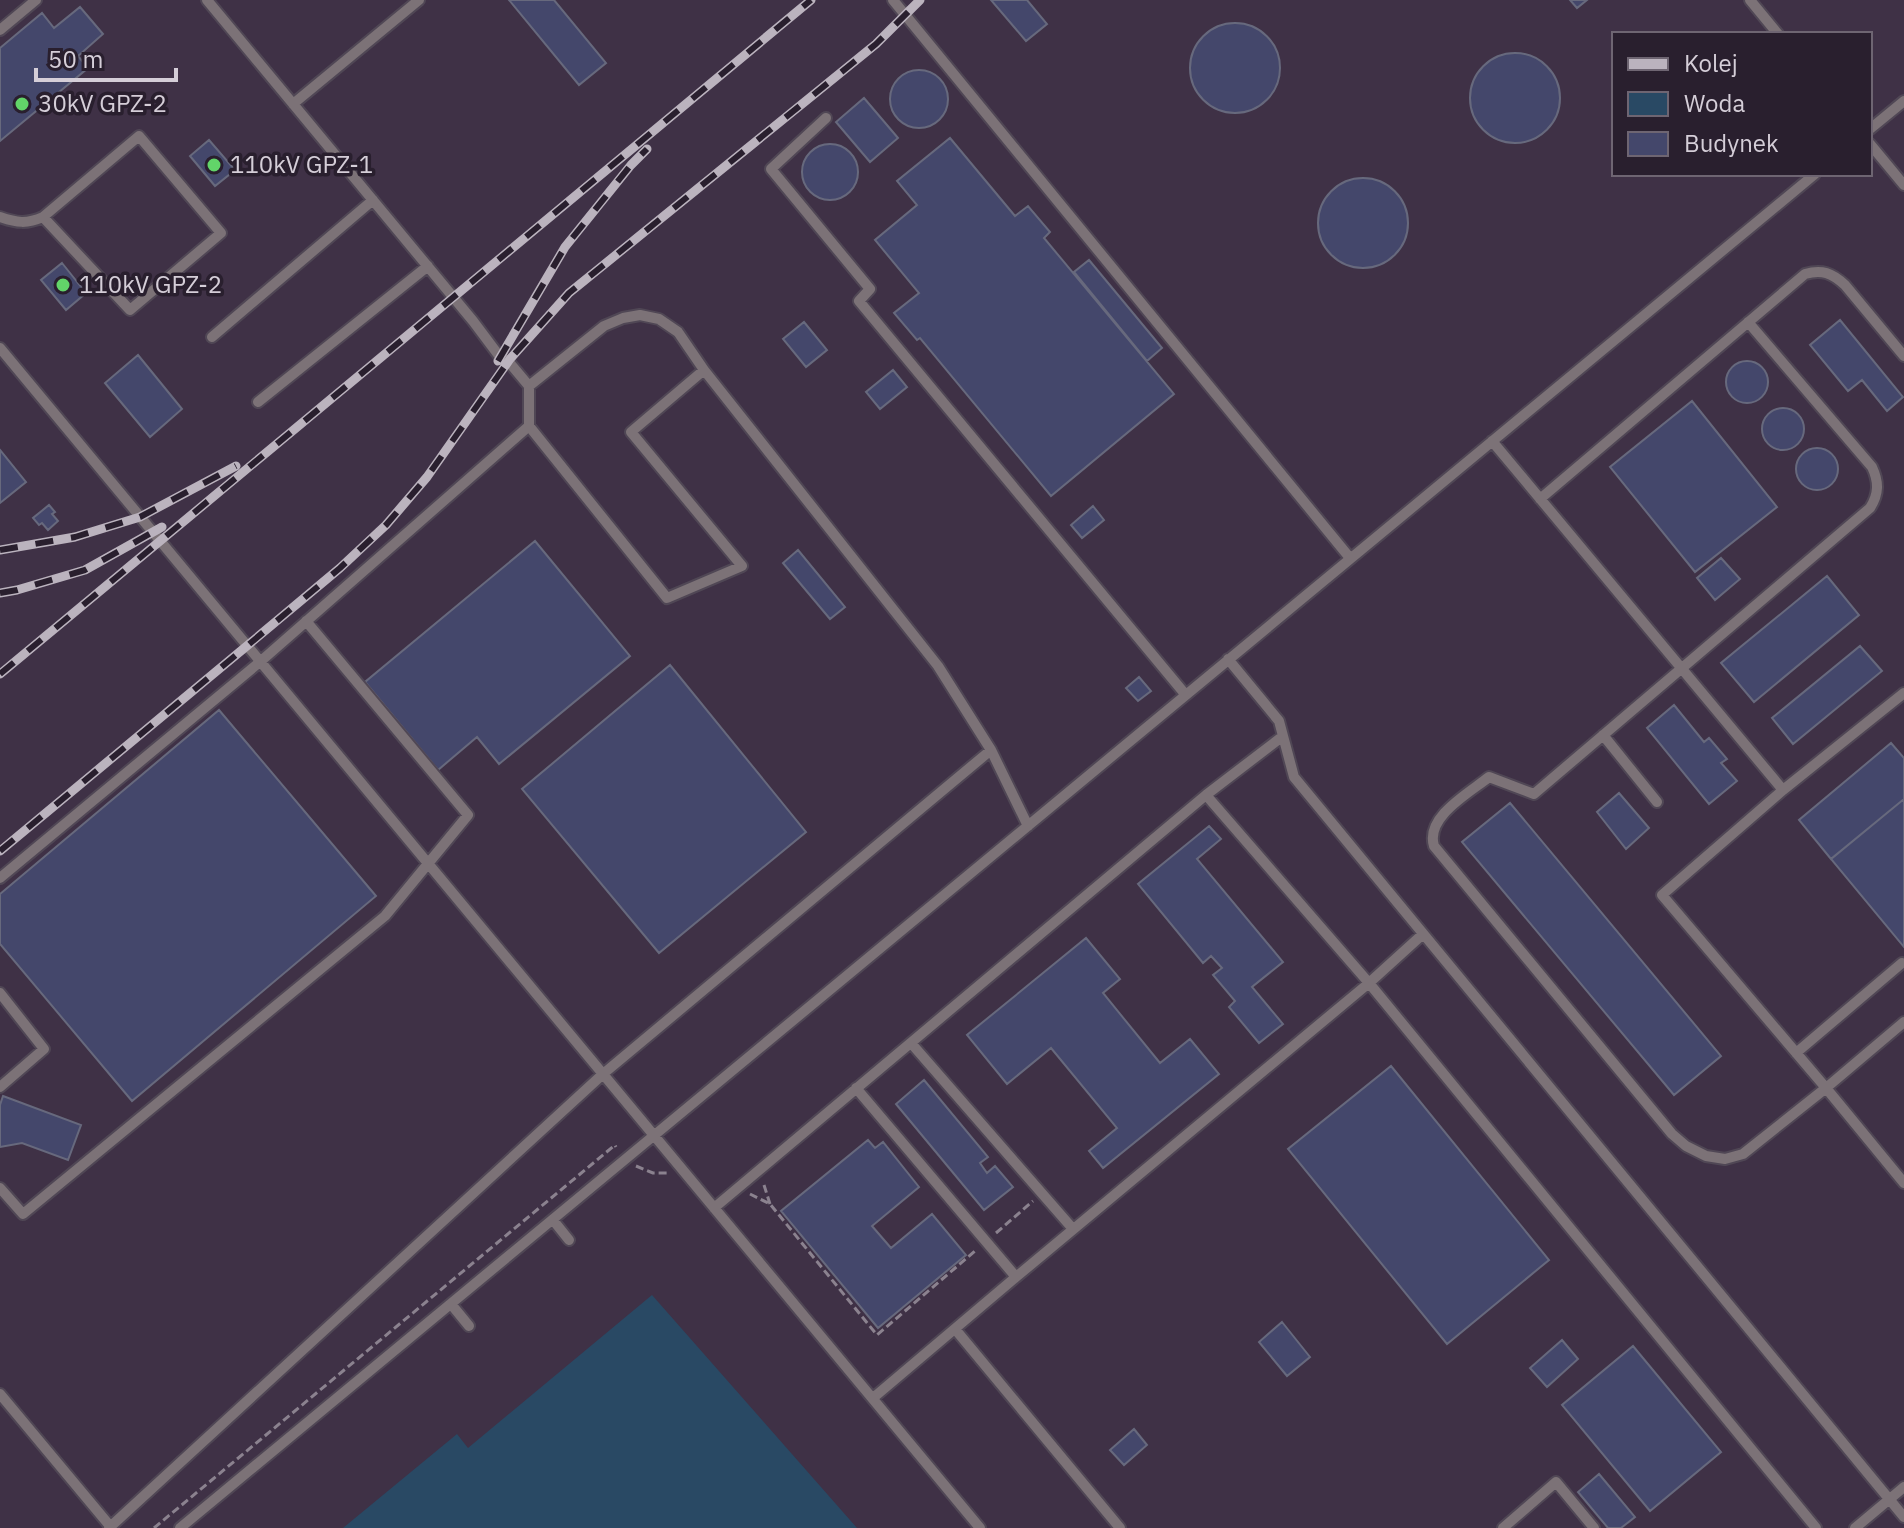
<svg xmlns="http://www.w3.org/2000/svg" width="1904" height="1528" font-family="'IBM Plex Sans',sans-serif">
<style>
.built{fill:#3f3146;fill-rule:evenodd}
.water{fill:#294964}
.building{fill:#44476b;stroke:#67697d;stroke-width:2}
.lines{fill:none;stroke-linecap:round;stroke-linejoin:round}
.service-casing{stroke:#504755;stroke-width:14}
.path{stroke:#8b828f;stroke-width:3;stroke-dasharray:8 4;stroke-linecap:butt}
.service{stroke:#7c7277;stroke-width:10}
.rail-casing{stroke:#bbb3be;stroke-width:9}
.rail{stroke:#291f2e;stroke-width:6;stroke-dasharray:18;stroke-linecap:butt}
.poi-dot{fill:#62d469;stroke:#291f2e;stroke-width:3}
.labels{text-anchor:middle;stroke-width:7;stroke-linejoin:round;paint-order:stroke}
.poi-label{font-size:24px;fill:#d5ced8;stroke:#291f2e;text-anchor:start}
</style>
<rect width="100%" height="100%" fill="#332938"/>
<path class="built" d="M0,0H1904V1528H0ZM1614,34H1870V174H1614Z"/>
<path class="water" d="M652,1295L857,1528H343L457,1434L468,1448Z"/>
<path class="building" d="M509,0H554L606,63L579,85Z
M991,0H1027L1047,24L1026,41Z
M1570,0H1587L1577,8Z
M80,7L103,34L78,56L88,68L0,141V48L42,13L54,28Z
M1190 68a45 45 0 1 1 90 0a45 45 0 1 1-90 0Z
M1470 98a45 45 0 1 1 90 0a45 45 0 1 1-90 0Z
M890 99a29 29 0 1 1 58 0a29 29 0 1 1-58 0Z
M864,98L898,138L870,162L836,122Z
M950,138L1015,216L1028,206L1050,232L1044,238L1174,394L1051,496L920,338L917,340L894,313L919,293L875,240L917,205L897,181Z
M209,140L235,170L215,186L190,156Z
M802 172a28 28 0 1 1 56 0a28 28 0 1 1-56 0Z
M1318 223a45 45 0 1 1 90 0a45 45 0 1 1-90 0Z
M1089,260L1162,348L1147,361L1074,272Z
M62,263L86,293L66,310L41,280Z
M1840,320L1903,397L1887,411L1862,380L1848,391L1810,345Z
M804,322L827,350L806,367L783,339Z
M138,355L182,409L150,437L105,383Z
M1726 382a21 21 0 1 1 42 0a21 21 0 1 1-42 0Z
M893,370L907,387L880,409L866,392Z
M1692,401L1777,507L1695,572L1610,467Z
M1762 429a21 21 0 1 1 42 0a21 21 0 1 1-42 0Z
M1796 469a21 21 0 1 1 42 0a21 21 0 1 1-42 0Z
M0,450L26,482L0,503Z
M49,505L55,512L52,514L58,521L48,530L42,523L39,525L33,518Z
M1093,506L1104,520L1082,538L1071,525Z
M535,541L630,656L499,764L477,737L438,770L365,682Z
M798,550L845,607L830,619L783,563Z
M1721,558L1740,579L1715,600L1697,578Z
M1827,576L1859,615L1754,702L1721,663Z
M1860,646L1882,671L1793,744L1772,718Z
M670,665L806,832L659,953L522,789Z
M1139,677L1151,691L1138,701L1126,688Z
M1674,705L1704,742L1709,738L1727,759L1721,763L1737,781L1709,804L1647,728Z
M219,710L376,896L132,1101L0,944V894Z
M1891,743L1904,758V799L1831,859L1799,820Z
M1619,793L1649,828L1626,849L1597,812Z
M1904,799V947L1831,859Z
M1510,803L1721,1056L1674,1095L1462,842Z
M1209,826L1221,839L1197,859L1283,962L1252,987L1283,1024L1259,1043L1229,1007L1235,1001L1213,975L1222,968L1211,956L1203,963L1138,884Z
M1086,938L1120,979L1103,993L1160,1063L1190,1039L1219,1074L1103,1168L1089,1151L1117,1128L1051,1048L1007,1084L967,1035Z
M1391,1066L1549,1260L1447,1344L1288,1149Z
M924,1080L988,1157L980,1163L987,1173L995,1166L1013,1187L984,1210L896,1104Z
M3,1096L81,1125L68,1160L22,1143L0,1147V1105Z
M868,1140L875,1148L883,1142L919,1187L872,1226L891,1248L932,1214L966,1255L878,1328L781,1211Z
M1282,1322L1310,1357L1287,1376L1259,1342Z
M1562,1340L1578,1359L1547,1387L1530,1368Z
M1633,1346L1721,1452L1650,1511L1562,1405Z
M1134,1429L1147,1445L1124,1465L1110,1450Z
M1599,1474L1635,1517L1621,1528H1608L1578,1492Z"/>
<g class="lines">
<g class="service-casing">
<path id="service" d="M207,0L473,321L500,357L508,361L529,386L604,326L623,318L640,315L659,319L678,332L704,370
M893,0L1350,558
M1750,0L1778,34
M0,30L36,0
M293,104L419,0
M826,118L771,169L870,289L859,301L1185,694
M1870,129L1904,101
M1870,144L1904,185
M0,217C17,223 27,224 43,217L139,136L221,233L130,310L43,217
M1748,322L1872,467C1879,482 1879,494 1870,508L1534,794L1489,777C1469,793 1425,817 1434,846L1672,1134L1686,1146L1706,1156L1725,1159L1743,1154L1826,1088L1662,895L1783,790
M212,337L373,200
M0,348L980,1528
M258,402L428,266
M529,426V386
M1492,441L1783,790L1904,693
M1540,499L1805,274C1822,269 1832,273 1845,285L1904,356
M1228,659L1279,721L1294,777L1904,1517
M1603,735L1657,802
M1283,736L1206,795L1369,983L1423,934
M0,878L261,661L529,426L667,598L742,566L631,432L704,370L938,666L991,750L1028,826
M0,993L44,1049L0,1087
M1904,1022L1826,1088L1904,1183
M911,1043L1073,1229
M1796,1053L1902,963
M856,1088L1016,1277L873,1398
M0,1188L23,1214L385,916L468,815L306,621
M714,1208L1206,795
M553,1220L569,1240
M1016,1277L1369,983L1816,1528
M451,1304L469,1326
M955,1329L1120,1528
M0,1394L110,1526
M109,1528L603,1074L991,750
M180,1528L1815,174
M1503,1528L1556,1482L1594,1528
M1855,1528L1904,1487"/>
</g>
<path class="path" d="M636,1166L653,1173H667
M764,1185L770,1204
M750,1194L770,1204L877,1335L975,1251
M996,1233L1033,1201
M154,1528L615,1145L616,1147"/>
<use href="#service" class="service"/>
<g class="rail-casing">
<path id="rail" d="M498,361L565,247L631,165L647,149
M0,550L75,537L140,517L236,466
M0,593L17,590L85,570L162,527
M0,674L811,0
M0,851L248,645L340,568L386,525L427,477L510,359L569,293L876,44L920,0"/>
</g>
<use href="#rail" class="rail"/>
</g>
<g class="poi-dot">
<circle cx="22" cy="104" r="8"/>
<circle cx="214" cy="165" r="8"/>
<circle cx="63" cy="285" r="8"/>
</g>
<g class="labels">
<g class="poi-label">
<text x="38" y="112">30kV GPZ-2</text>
<text x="230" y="173">110kV GPZ-1</text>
<text x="79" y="293">110kV GPZ-2</text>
</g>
</g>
<rect x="1612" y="32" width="260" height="144" fill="#291f2e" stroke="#6e6572" stroke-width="2"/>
<rect x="1628" y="58" width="40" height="12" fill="#bbb3be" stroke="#6e6572" stroke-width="2"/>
<text x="1684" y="72" font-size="24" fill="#d5ced8">Kolej</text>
<rect x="1628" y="92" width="40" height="24" fill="#294964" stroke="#6e6572" stroke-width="2"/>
<text x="1684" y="112" font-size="24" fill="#d5ced8">Woda</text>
<rect x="1628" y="132" width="40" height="24" fill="#44476b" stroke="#6e6572" stroke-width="2"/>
<text x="1684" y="152" font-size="24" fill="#d5ced8">Budynek</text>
<path d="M36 68v12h140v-12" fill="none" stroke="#d5ced8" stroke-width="4"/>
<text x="48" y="68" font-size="24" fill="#d5ced8" stroke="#291f2e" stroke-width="6" paint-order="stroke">50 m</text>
</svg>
